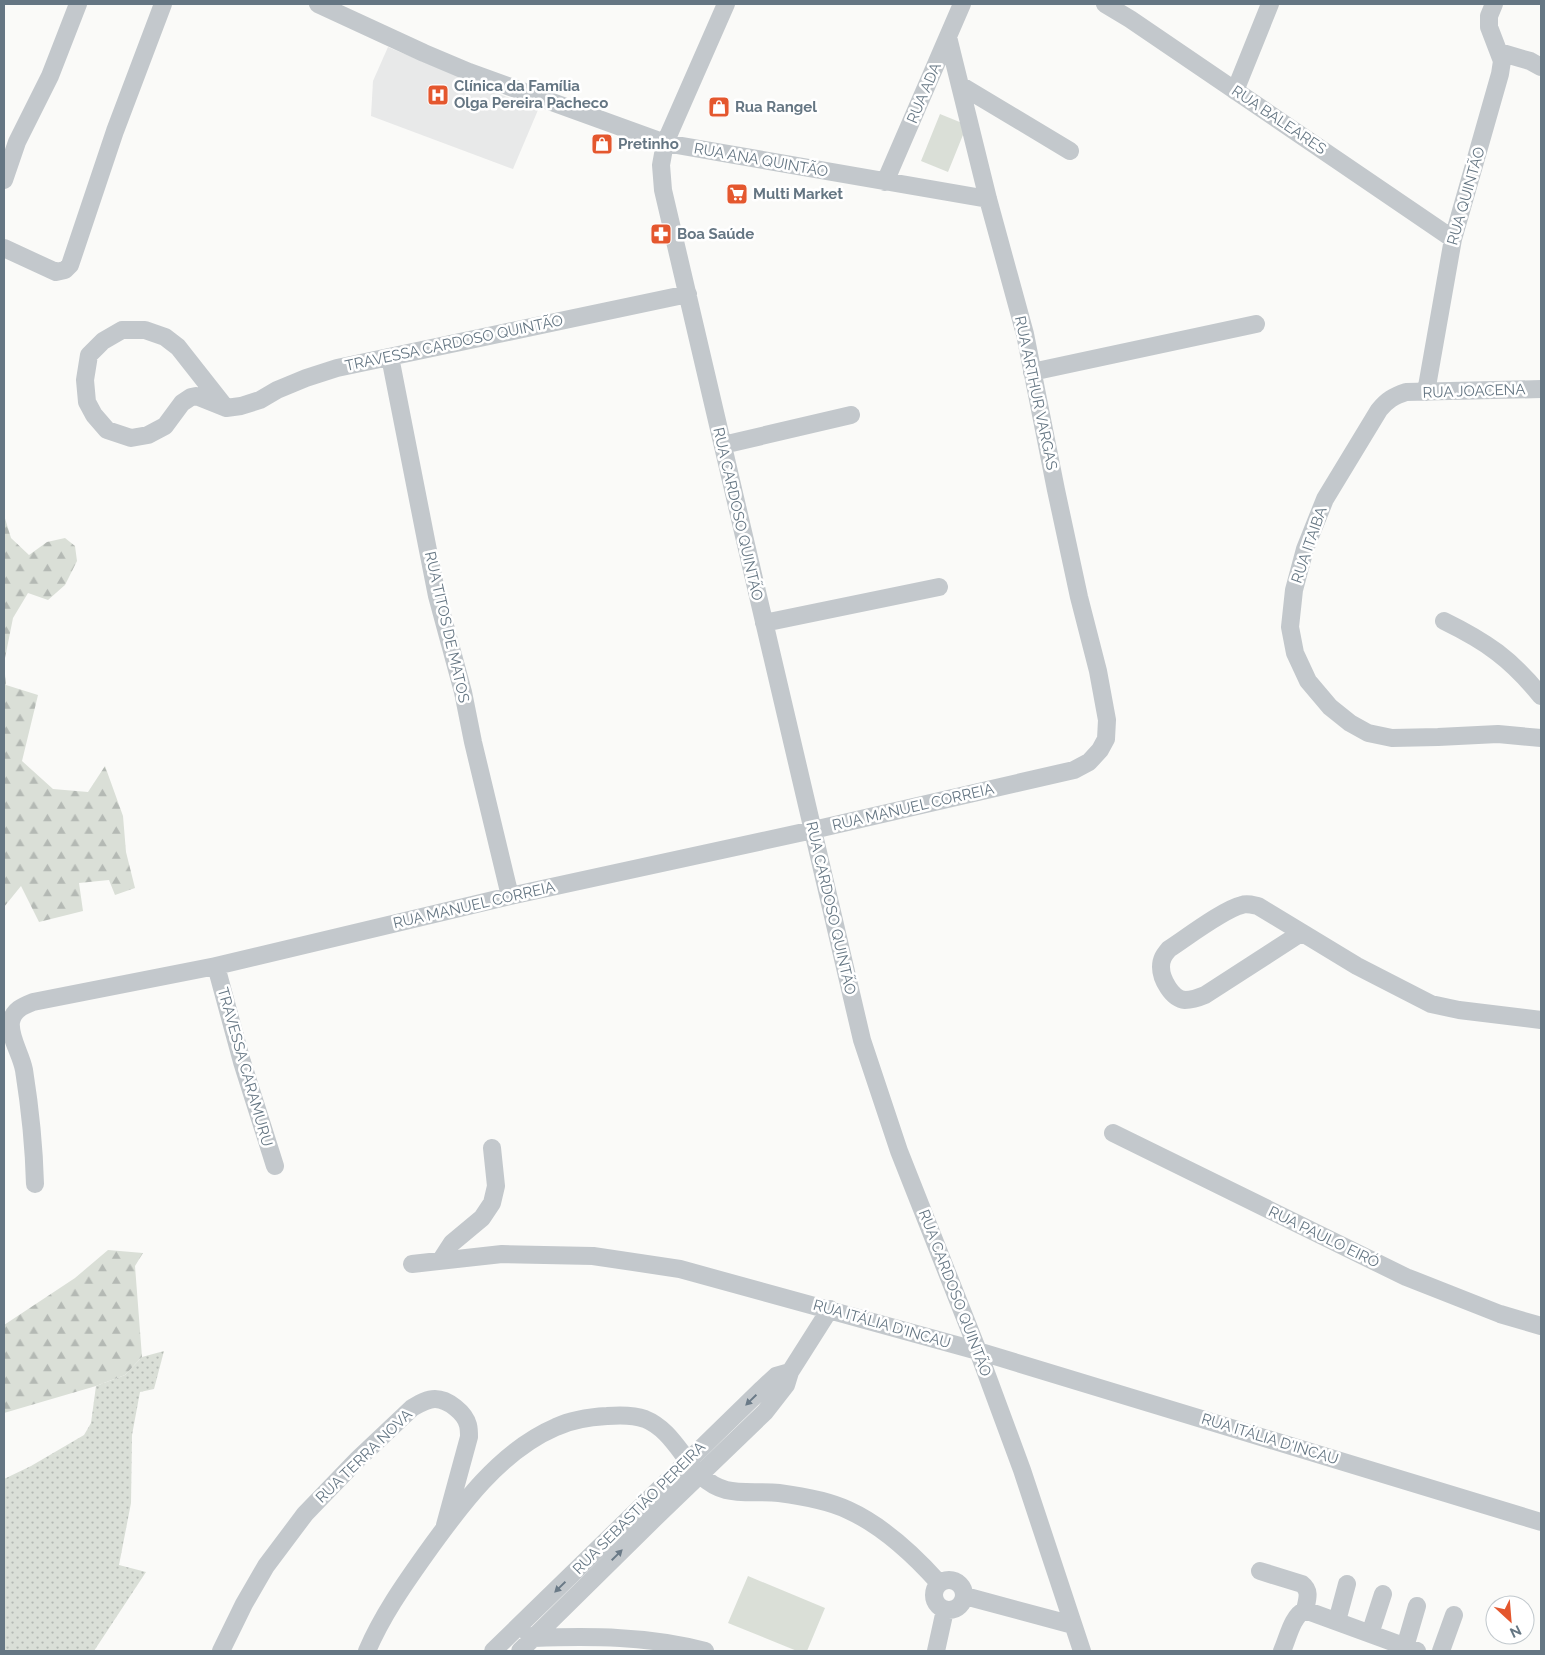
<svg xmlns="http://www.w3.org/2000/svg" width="1545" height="1655" font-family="Raleway,sans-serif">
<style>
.built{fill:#e8e9e9}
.grass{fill:url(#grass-dots)}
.forest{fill:url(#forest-firs)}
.pitch{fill:#dadfd7}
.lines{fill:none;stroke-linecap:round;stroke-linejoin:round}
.minor{stroke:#c3c8cc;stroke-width:18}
.oneway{fill:#6a7a87}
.labels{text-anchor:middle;stroke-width:5;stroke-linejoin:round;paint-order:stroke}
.poi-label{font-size:15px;font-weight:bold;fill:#657683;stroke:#fff;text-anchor:start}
.street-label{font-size:15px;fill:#657683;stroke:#fff}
</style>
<defs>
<pattern id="grass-dots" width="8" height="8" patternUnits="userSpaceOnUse" patternTransform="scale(1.25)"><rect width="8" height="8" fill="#dadfd7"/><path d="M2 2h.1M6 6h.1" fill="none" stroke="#b4b9b4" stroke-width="1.8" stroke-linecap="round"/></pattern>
<pattern id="forest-firs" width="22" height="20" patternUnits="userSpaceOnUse" patternTransform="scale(1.25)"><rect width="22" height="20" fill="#dadfd7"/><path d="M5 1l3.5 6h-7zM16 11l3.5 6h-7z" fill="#b4b9b4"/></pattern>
</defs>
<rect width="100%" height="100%" fill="#fafaf8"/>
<path class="built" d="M388,47L538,110L513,169L371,116L373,81Z"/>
<path class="grass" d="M164,1351L154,1389L140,1392L132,1435L131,1503L119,1565L146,1572L94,1651H4V1479L31,1466L84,1435L91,1423L96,1386L125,1375L142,1357Z"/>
<path class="forest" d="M4,515L11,538L29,555L47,542L65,538L75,546L77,561L65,585L48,600L28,593L13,618L4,663L6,685L38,695L22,761L53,789L88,792L105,766L123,816L126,852L135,888L115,895L109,880L79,883L83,911L39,922L21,886L4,907Z
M108,1250L143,1253L135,1266L142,1357L125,1375L96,1386L4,1413V1325L75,1278Z"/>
<path class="pitch" d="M940,114L967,125L948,172L921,161Z
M748,1576L825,1608L807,1651H797L728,1623Z"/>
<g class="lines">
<path class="minor" d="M318,4L424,53L469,72L665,143L988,199
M726,4L665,143L661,165L663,190L862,1040L899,1151L978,1351L1022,1470L1082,1651
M1105,4L1130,19L1453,239
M1499,52L1530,61L1541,67
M960,85L1070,151
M1235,91L1270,4
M4,180L17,142L50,76L78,4
M885,182L962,4
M4,248L56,272L65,270L70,265L115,131L163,4
M390,357L437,596L463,692L473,742L510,896
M1032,372L1256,324
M1541,389L1406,392C1394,396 1387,400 1379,410L1325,499L1305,549L1294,590L1290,627L1295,653L1308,681L1330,707L1350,723L1368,733L1392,738L1438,737L1498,734L1541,738
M1426,392L1453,239L1500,74L1502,61L1489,27V16L1494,4
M226,408L178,347L165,337L145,330H122L103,341L89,355L85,380L87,402L94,415L107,430L131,438L148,435L165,426L182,403L191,397L196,396L226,408L241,406L260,400L277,390L306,378L337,368L688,294
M723,445L851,415
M1444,621C1487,642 1511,659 1541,696
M764,623L939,587
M1301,933L1205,995C1198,998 1192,1000 1185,1000C1172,999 1161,979 1161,967C1161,959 1164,955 1169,949C1186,938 1224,909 1242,905C1247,903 1253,905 1258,906L1357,966L1431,1004L1459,1010L1541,1020
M216,966L242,1062L275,1166
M1113,1133L1406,1277L1500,1314L1541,1326
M35,1184C34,1145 30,1108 24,1070C21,1054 9,1037 11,1022C13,1010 23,1006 33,1002L216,966L510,896L813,830L1074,770L1089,762L1100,750L1106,739L1107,720L1098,671L1079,597L1056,490L1025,334L988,199L948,37
M441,1260L452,1243L482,1218L492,1203L496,1186L492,1148
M412,1264L502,1254L593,1256L680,1269L978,1351L1541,1522
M1260,1571L1302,1584C1311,1591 1307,1600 1305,1610
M934 1595a15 15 0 1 1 30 0a15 15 0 1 1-30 0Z
M965,1596L1073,1625
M1337,1621L1347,1584
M1370,1634L1383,1594
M529,1636L534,1638C590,1636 651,1636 705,1651
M1405,1647L1417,1606
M221,1651L244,1604L266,1566L305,1514L358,1459L412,1408C419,1404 427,1399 435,1399C448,1399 465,1413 468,1425C469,1429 469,1434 469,1437L445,1525
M367,1651C382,1616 403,1586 425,1555C460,1506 500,1451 556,1427C573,1419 589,1417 607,1416C619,1415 634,1415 645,1419C680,1433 688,1480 726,1490C742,1494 762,1491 779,1493C802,1496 827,1500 848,1510C883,1526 914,1555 939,1583
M493,1651L762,1389L776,1376L790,1372
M520,1651L660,1513L765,1412L786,1385L790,1372L830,1309
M936,1651L945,1610
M1282,1651C1288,1638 1292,1616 1305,1610L1417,1651
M1441,1651L1454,1615"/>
</g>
<defs><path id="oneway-solid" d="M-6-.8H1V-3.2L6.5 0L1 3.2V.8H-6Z" transform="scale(1.25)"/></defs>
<g class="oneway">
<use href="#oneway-solid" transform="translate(751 1400) rotate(136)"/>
<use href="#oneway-solid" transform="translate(617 1555) rotate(-45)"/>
<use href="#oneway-solid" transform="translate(560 1587) rotate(136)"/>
</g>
<defs>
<g id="hospital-square" transform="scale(1.125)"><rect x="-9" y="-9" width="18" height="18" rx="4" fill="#e4572e" stroke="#fff"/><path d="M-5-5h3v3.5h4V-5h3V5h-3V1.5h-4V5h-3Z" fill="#fff"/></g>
<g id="shop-square" transform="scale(1.125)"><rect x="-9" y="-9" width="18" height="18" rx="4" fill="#e4572e" stroke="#fff"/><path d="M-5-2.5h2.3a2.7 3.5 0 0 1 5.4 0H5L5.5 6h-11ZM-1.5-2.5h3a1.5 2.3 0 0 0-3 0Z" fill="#fff"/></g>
<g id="supermarket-square" transform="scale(1.125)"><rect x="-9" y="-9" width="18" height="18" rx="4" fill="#e4572e" stroke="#fff"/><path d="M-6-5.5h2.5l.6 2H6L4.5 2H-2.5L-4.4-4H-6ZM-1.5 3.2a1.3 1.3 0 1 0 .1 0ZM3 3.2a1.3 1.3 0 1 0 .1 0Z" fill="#fff"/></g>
<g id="pharmacy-square" transform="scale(1.125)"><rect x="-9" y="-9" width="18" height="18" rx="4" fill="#e4572e" stroke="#fff"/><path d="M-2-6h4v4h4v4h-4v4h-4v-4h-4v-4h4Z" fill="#fff"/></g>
</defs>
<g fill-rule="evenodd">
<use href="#hospital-square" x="438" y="95"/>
<use href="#shop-square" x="719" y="107"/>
<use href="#shop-square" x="602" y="144"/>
<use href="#supermarket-square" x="737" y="194"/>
<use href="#pharmacy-square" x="661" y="234"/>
</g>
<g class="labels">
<g class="poi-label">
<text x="454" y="91">Clínica da Família<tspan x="454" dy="17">Olga Pereira Pacheco</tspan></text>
<text x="735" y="112">Rua Rangel</text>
<text x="618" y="149">Pretinho</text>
<text x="753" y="199">Multi Market</text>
<text x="677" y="239">Boa Saúde</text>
</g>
<g class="street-label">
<text transform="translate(924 93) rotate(-67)" y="5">RUA ADA</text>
<text transform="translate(1279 120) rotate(34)" y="5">RUA BALEARES</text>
<text transform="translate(761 160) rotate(10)" y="5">RUA ANA QUINTÃO</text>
<text transform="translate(1466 196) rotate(-74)" y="5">RUA QUINTÃO</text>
<text transform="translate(454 343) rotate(-12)" y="5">TRAVESSA CARDOSO QUINTÃO</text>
<text transform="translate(1474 391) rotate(-2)" y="5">RUA JOACENA</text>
<text transform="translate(1036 393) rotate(78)" y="5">RUA ARTHUR VARGAS</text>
<text transform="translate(738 514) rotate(77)" y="5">RUA CARDOSO QUINTÃO</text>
<text transform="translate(1309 545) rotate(-71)" y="5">RUA ITAIBA</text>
<text transform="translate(447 627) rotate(77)" y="5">RUA TITOS DE MATOS</text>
<text transform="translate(913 807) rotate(-13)" y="5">RUA MANUEL CORREIA</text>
<text transform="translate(474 905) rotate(-13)" y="5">RUA MANUEL CORREIA</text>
<text transform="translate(831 908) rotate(77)" y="5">RUA CARDOSO QUINTÃO</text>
<text transform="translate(245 1067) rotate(74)" y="5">TRAVESSA CARAMURU</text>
<text transform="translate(1324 1237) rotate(26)" y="5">RUA PAULO EIRÓ</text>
<text transform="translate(955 1293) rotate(69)" y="5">RUA CARDOSO QUINTÃO</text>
<text transform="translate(882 1324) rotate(16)" y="5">RUA ITÁLIA D'INCAU</text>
<text transform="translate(1270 1439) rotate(17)" y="5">RUA ITÁLIA D'INCAU</text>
<text transform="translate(364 1456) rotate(-44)" y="5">RUA TERRA NOVA</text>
<text transform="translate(639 1508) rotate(-45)" y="5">RUA SEBASTIÃO PEREIRA</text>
</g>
</g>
<rect width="1545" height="1655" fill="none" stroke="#657683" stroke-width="10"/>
<g transform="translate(1510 1620) rotate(154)"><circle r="24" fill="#ffffff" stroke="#c1c8cd"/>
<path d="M0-4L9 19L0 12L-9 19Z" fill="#e4572e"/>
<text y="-8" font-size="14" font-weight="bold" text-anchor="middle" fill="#657683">N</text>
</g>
</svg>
